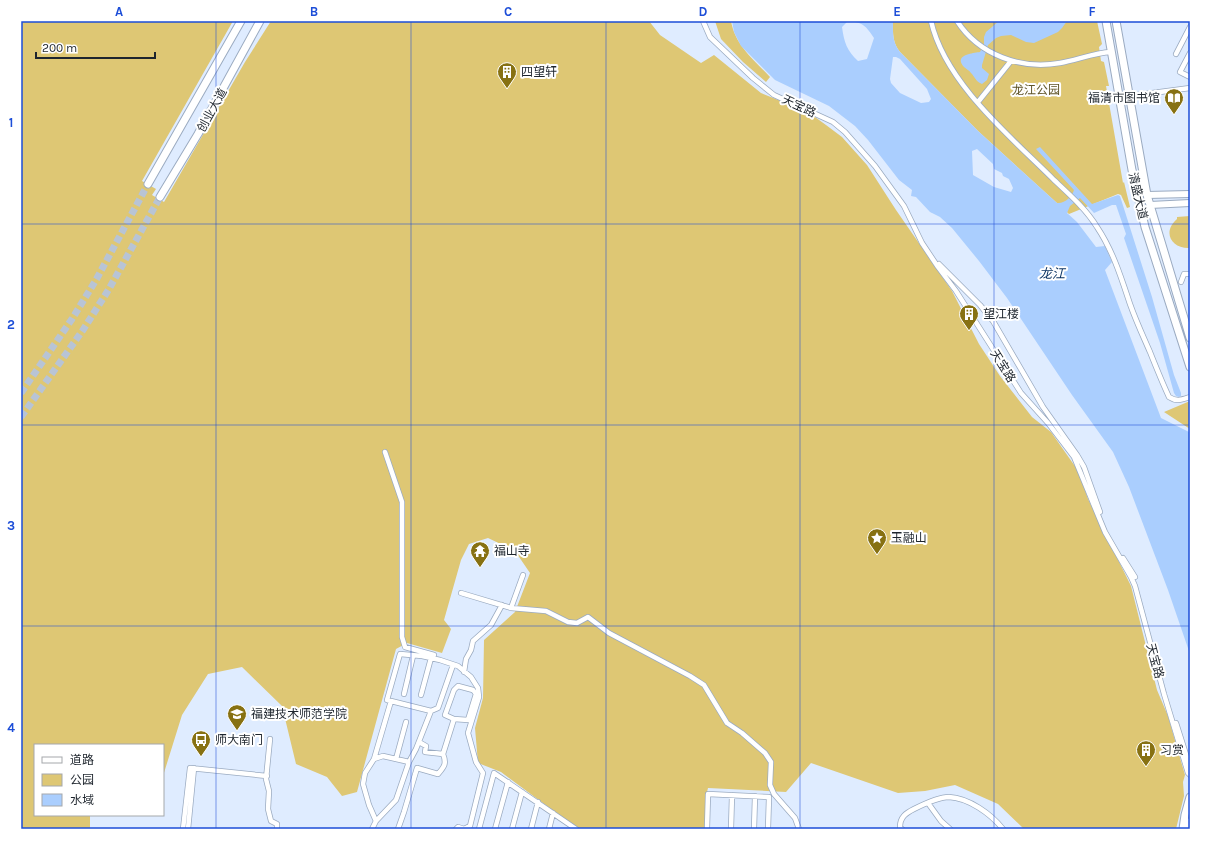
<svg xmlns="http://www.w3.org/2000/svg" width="1211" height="850" font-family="Karla,'Noto Sans SC',sans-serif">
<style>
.green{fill:#dec774}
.water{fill:#aacefe;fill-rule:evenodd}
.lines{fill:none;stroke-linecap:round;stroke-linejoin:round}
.primary-tunnel{stroke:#b8c4d5;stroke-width:7;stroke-dasharray:7 3.5;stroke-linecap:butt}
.street-casing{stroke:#9babc1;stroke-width:6}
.secondary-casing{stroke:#9babc1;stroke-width:8}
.primary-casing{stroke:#9babc1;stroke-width:9}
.street{stroke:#fff;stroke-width:4.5}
.secondary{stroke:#fff;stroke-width:6}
.primary{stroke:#fff;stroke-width:7}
.grid{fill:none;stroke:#1d4ed8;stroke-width:1;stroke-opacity:0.55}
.labels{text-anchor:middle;stroke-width:4;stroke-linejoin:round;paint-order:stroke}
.poi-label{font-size:12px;fill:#1e252d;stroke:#fff;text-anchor:start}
.park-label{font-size:12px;fill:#605529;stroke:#fff}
.street-label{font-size:12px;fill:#1e252d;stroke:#fff}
.water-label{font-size:13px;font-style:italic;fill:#062f5f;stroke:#fff}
.neatline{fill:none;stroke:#1d4ed8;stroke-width:1.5}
.grid-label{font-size:13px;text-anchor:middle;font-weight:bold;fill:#1d4ed8}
</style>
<rect width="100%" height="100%" fill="#dfecff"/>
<path class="green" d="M21,21H233L142,181L156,189L152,195L164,202L245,62L271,21H649L660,35L701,63L714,55L761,93L808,112L826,125L842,137L867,165L896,210L952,291L979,344L1000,376L1032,417L1051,432L1079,472L1088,499L1131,586L1157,690L1168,716L1178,751L1185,775L1183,782L1184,796L1176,829H1024L998,804L955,785L925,791L898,793L811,763L786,792L708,788L707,792L706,829H578L501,772L478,763L475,728L483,698L484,640L515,612L530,573L515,551L488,538L469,544L461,560L444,620L451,629L442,653L407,643L396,649L357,792L342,796L327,777L296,764L282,706L242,667L208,674L182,715L163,776V745H35V815H90V829H21Z
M715,21H731C735,45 754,60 770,77L766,82L743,62L721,39Z
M893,21H1097L1102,44L1099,47L1101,61L1104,62L1109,86H1106L1123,183L1124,182L1130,207L1127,208L1121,195L1118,194L1069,214L978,131L900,52C892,42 893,33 893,21Z
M1190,216V248C1171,249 1162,232 1177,219V217Z
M1190,401V429L1164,412Z"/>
<path class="water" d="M732,21H893C893,33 892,42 900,52L978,131L1057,203C1065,204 1072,196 1074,190L1036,149L1040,147L1092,204L1118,195L1120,196L1152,297L1174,375L1181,393V396L1179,397L1176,396L1174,393L1160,343L1124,238L1126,234L1116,205H1112L1094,213L1080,198L1070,206L1067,213L1077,222L1096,247L1105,246L1112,262L1105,270L1161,418L1189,432L1190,435V654L1168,590L1129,487L1113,452L1072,395L1007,298L979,261L952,228L940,217L930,212L916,197L911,196L912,190L899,180L868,140L855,126L829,106L775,80L741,46L734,32ZM848,21C863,22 866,26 874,38L867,59L858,61C847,51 844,42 842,27ZM893,57H896L900,59L927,89L931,99L929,102L921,103L900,93L891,83L890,79ZM977,149L993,164L994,169L1002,173L1003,176L1009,179L1013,188L1011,192L994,187L973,175L972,151Z
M999,21H1067L1062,28L1058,32L1034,43L1026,42L1011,35L1001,36L996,38L988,45L982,65V68L989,74L987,80L982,84C976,82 975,77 971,73C969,70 966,69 964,67C953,55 973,53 980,52L984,44V37L986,32Z"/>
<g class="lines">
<path class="primary-tunnel" d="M21,393L72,319L96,280L148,184
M21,417L83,330L109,289L160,197"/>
<g class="street-casing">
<path id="street" d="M703,21L710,37L753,78L774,95L833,122L845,132L875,166L904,206L922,243L938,267L956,291L1021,393L1048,423L1074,457L1105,532L1131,577L1135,586L1164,694L1188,773L1190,775
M931,21C945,83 1011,137 1054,180C1069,194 1086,209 1097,227C1113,251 1121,277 1130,304C1136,321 1143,336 1150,352C1156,367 1162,382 1169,397C1177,402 1181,400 1190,397
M957,21C979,55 1021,70 1060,63C1077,60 1094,53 1111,52
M1190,53L1180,72L1190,77
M1176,54L1190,27
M1137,95L1190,88
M978,102L1011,61
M939,264L980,305L993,321L1043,407L1077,455L1084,467L1100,512
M1181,282L1184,274H1190
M385,452L402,502V637L405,647L434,655
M1123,558L1135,577
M461,593L511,608L523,575
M511,608L546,611L568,622L577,623L588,617L609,633L690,676L704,685L727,723L742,733L765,753L771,762L770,785L774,794L795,818L799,829
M464,672L466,659L471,650L473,641L491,625L502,605
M458,686L473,690L476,694L468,720L454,719L445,715L454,690Z
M404,694L413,656
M421,695L431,658
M431,711L387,700L400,654L422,656L440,660L458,666L471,677L478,688L479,697L468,733L476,762L483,773L470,826L464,829L458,827L456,829
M1176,723L1190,767
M270,739L266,779L269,791L268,809L271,821L277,824V829
M419,742L426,746L425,752L443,754L454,719
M374,759L391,701
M396,759L406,722
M928,803L941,821L950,829
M376,821L369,805L363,784L365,773L374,759L383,756L409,762
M183,829L190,768L267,776
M188,829L194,768
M372,829L376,821L396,800L409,762L416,749L431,711L438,708L453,665
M398,829L404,812L417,768L438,774C444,767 447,764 443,754
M479,829L494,773L576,829
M495,829L508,782
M512,829L522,792
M531,829L538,802
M549,829L553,813
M707,829L708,794L769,797L768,829
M731,829L732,795
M754,829L755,796
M902,829L900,827C900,817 906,813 914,809C924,804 938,797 949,797C969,798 991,814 1003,829"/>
</g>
<g class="secondary-casing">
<path id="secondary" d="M1147,195L1190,194
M1150,205L1190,203"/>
</g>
<g class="primary-casing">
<path id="primary" d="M1106,21L1132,170L1145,227L1190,367
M1116,21L1147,195L1190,338
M148,184L241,21
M160,197L198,134L260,21
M1183,829L1185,815L1190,797
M1189,829L1190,822"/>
</g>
<use href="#street" class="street"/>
<use href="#secondary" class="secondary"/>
<use href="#primary" class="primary"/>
</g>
<path class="grid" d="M216,21V829M411,21V829M606,21V829M800,21V829M994,21V829M21,224H1190M21,425H1190M21,626H1190"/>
<defs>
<g id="building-pin" transform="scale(1)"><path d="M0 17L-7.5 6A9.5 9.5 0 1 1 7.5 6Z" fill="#877112" stroke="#fff"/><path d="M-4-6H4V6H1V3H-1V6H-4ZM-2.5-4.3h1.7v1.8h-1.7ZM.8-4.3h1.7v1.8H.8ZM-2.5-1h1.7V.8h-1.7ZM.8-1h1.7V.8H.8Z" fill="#fff"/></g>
<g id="library-pin" transform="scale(1)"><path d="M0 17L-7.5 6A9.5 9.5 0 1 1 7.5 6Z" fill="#877112" stroke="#fff"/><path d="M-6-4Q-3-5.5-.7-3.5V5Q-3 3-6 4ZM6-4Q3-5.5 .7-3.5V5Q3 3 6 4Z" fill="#fff"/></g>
<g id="sight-pin" transform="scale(1)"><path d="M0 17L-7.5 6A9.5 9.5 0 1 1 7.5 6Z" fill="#877112" stroke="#fff"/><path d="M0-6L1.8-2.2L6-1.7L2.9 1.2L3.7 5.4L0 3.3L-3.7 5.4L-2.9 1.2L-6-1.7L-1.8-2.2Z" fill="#fff"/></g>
<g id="temple-pin" transform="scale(1)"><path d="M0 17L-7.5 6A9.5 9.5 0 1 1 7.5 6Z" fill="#877112" stroke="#fff"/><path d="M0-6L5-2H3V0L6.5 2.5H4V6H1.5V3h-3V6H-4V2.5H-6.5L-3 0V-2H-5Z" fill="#fff"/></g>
<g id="university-pin" transform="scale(1)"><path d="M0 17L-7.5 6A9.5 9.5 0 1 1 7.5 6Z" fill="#877112" stroke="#fff"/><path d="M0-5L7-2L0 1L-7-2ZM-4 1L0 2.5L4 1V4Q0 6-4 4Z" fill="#fff"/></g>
<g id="bus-pin" transform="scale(1)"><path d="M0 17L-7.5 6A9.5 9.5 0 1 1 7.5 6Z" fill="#877112" stroke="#fff"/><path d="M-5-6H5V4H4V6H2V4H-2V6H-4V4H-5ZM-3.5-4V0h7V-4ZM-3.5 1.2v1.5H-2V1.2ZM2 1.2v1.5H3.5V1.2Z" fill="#fff"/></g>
</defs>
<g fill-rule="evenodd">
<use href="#building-pin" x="507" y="72"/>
<use href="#library-pin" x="1174" y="98"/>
<use href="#building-pin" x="969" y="314"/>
<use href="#sight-pin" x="877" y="538"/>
<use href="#temple-pin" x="480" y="551"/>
<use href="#university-pin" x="237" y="714"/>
<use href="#bus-pin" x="201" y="740"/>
<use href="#building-pin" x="1146" y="750"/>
</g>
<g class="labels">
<g class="poi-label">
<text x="521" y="76">四望轩</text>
<text x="1160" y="102" text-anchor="end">福清市图书馆</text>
<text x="983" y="318">望江楼</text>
<text x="891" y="542">玉融山</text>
<text x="494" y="555">福山寺</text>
<text x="251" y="718">福建技术师范学院</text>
<text x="215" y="744">师大南门</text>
<text x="1160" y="754">习赏</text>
</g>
<g class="park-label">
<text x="1036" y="94">龙江公园</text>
</g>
<g class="street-label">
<text transform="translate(799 106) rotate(25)" y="4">天宝路</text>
<text transform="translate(212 110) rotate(-61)" y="4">创业大道</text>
<text transform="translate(1138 196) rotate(77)" y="4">清盛大道</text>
<text transform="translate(1003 366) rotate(58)" y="4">天宝路</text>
<text transform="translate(1155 661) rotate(75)" y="4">天宝路</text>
</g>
<g class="water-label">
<text x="1052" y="278">龙江</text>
</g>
</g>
<rect width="1211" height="850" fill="none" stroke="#ffffff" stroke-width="44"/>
<rect x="34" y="744" width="130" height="72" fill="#ffffff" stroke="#a5a8ab"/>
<rect x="42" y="757" width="20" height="6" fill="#ffffff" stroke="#a5a8ab"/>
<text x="70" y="764" font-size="12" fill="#1e252d">道路</text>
<rect x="42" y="774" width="20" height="12" fill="#dec774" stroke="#a5a8ab"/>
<text x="70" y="784" font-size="12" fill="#1e252d">公园</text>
<rect x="42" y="794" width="20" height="12" fill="#aacefe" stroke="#a5a8ab"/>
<text x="70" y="804" font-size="12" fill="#1e252d">水域</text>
<path d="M36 52v6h119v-6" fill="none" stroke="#1e252d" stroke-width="2"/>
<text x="42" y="52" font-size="12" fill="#1e252d" stroke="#ffffff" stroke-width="3" paint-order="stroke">200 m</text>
<rect x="22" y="22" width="1167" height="806" class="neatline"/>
<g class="grid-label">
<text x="119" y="16">A</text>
<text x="314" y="16">B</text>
<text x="508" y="16">C</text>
<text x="703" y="16">D</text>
<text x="897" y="16">E</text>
<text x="1092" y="16">F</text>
<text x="11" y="127">1</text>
<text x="11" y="329">2</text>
<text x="11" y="530">3</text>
<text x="11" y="732">4</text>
</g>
</svg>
